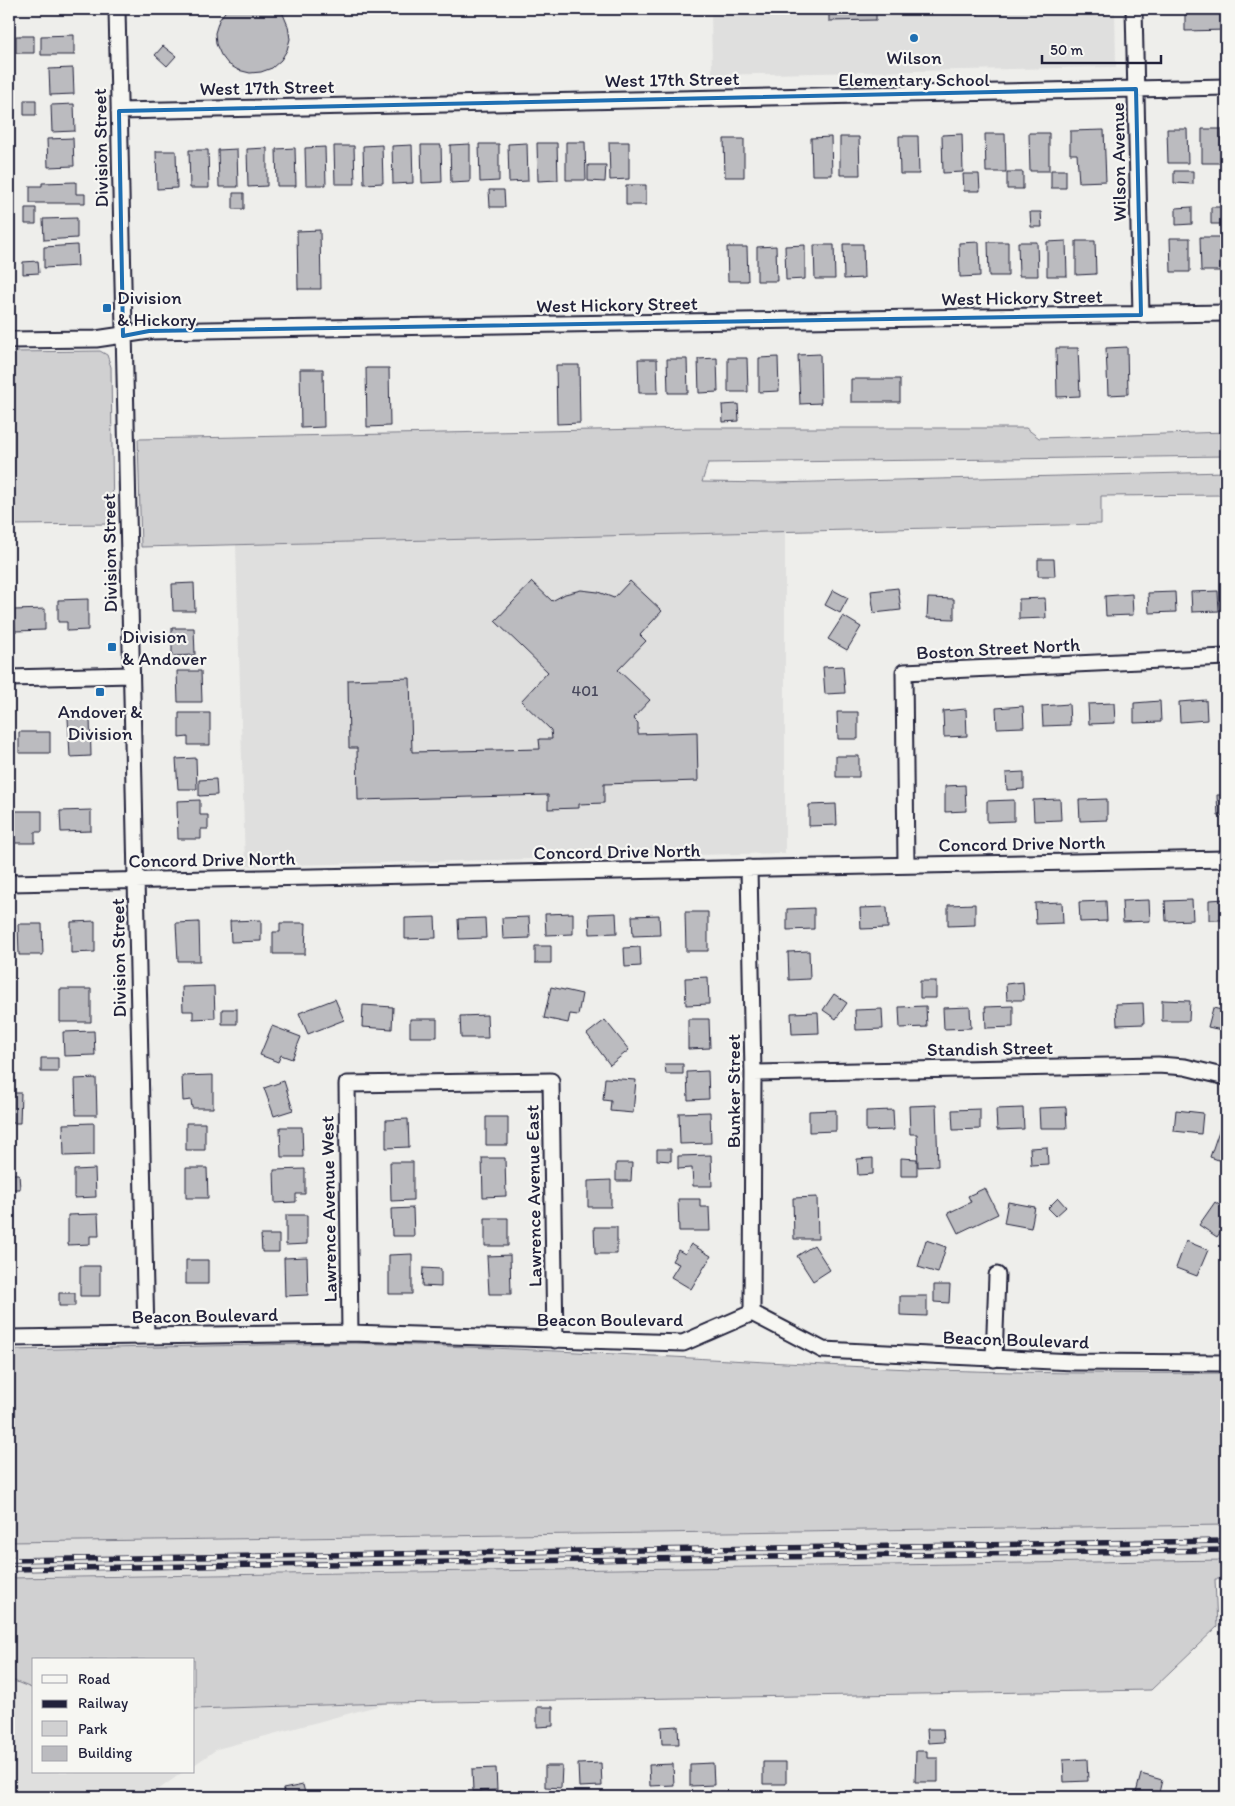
<svg xmlns="http://www.w3.org/2000/svg" width="1235" height="1806" font-family="Itim,sans-serif">
<style>
.built{fill:#dfdfde}
.green{fill:#d0d0d1;stroke:#797986}
.building{fill:#bbbbbf;stroke:#22223b}
.lines{fill:none;stroke-linecap:round;stroke-linejoin:round}
.minor-casing{stroke:#22223b;stroke-width:19}
.minor{stroke:#f6f6f2;stroke-width:15}
.rail-casing{stroke:#22223b;stroke-width:5.5}
.rail{stroke:#f6f6f2;stroke-width:4;stroke-dasharray:11;stroke-linecap:butt}
.marked{fill:none;stroke:#1f6fb2;stroke-width:4;stroke-linejoin:round}
.poi-dot{fill:#1f6fb2;stroke:#f6f6f2;stroke-width:2}
.labels{text-anchor:middle;stroke-width:4.5;stroke-linejoin:round;paint-order:stroke}
.number-label{font-size:16px;fill:#48485c}
.poi-label{font-size:19px;fill:#22223b;stroke:#f6f6f2}
.street-label{font-size:19px;fill:#22223b;stroke:#f6f6f2}
</style>
<rect width="100%" height="100%" fill="#eeeeeb"/>
<filter id="ink" filterUnits="userSpaceOnUse"><feTurbulence type="fractalNoise" baseFrequency=".02" numOctaves="2"/><feDisplacementMap in="SourceGraphic" scale="10" xChannelSelector="R" yChannelSelector="G"/><feConvolveMatrix kernelMatrix="1 2 1 2 8 2 1 2 1" color-interpolation-filters="sRGB"/></filter>
<g filter="url(#ink)">
<path class="built" d="M711,9H1115L1116,67L712,75Z
M785,530V853L245,866L236,545Z
M1226,1525V1560L9,1577V1542Z
M9,1679L34,1689V1772H183L148,1797H9Z
M388,1703L217,1749L194,1765V1709Z"/>
<path class="green" d="M100,351L107,355L111,367L113,524L9,525V352Z
M695,428H1026L1039,438L1226,432V456L708,463L702,482L774,483L1226,472V495L1101,496V524L141,547L138,439Z
M354,1343C540,1348 725,1361 910,1369C1016,1373 1121,1374 1226,1373V1525L9,1542V1350Z
M1226,1560V1579H1215L1217,1627L1151,1690L388,1703L194,1709V1660H34V1689L9,1679V1578Z"/>
<path class="building" d="M227,9H277L283,14L288,26L290,39L287,50L281,60L272,68L261,72L250,73L238,70L228,64L221,55L216,44L215,33L219,20Z
M829,9H876V20L829,21Z
M952,9H979V14H952Z
M1185,9H1226V30L1185,31Z
M74,35V55H41V36Z
M16,36H34V53H16Z
M163,46L176,56L167,66L155,55Z
M73,68L74,94L50,95L49,69Z
M24,100H36V115H24Z
M74,104L75,131L52,132L51,105Z
M1167,129H1187L1188,163H1168Z
M1202,129H1221L1222,163H1202Z
M1104,130L1106,181L1079,182L1077,154H1070V131Z
M1029,133H1049V171H1030Z
M962,134L963,172L943,173L942,135Z
M985,134H1005L1006,172H986Z
M899,136H918L919,174H900Z
M831,137L832,175H812L811,138Z
M840,137H859L860,175H840Z
M73,138L74,166L48,167L47,139Z
M724,139H744V177H725Z
M566,142H585L586,180H566Z
M609,142H629V179L610,180Z
M527,143L528,181L509,182L508,144Z
M537,143H557L558,180L538,181Z
M470,144V182L451,183L450,145Z
M479,144H499V181L480,182Z
M382,145L383,183L364,184L363,146Z
M412,145L413,183L393,184L392,146Z
M421,145H441L442,182L422,183Z
M334,146H354L355,184H335Z
M325,147L326,185H306L305,148Z
M267,148V186L248,187L247,149Z
M295,148L296,186H277L276,149Z
M237,149L238,187H219L218,150Z
M189,150H208L209,188H190Z
M156,151H176L177,188L157,189Z
M588,165H606L605,182L588,181Z
M1051,170H1066V188H1051Z
M1174,171H1193V184L1174,183Z
M1007,172H1023V189H1007Z
M963,174H979L980,191H964Z
M76,182V194H85V203H30V186H42V183Z
M626,185H646V205H626Z
M489,190H504L505,207H490Z
M233,193H244V209H233Z
M1192,207V224L1176,225V208Z
M1211,207H1226V224H1211Z
M25,208H36V224H25Z
M1030,212H1041L1042,227H1031Z
M77,218V238L44,240L43,219Z
M320,230L321,289H298L297,231Z
M1200,237H1220L1221,271H1201Z
M1170,238H1190V272H1171Z
M1066,241L1067,276H1047V242Z
M1076,241H1095L1096,274L1076,275Z
M979,242L980,276L960,277L959,243Z
M988,242H1008V276H989Z
M1018,242H1037L1038,276H1019Z
M843,244H863L864,278L844,279Z
M77,245L78,266L44,268V247Z
M805,245V279L786,280L785,246Z
M814,245H834L835,279H815Z
M776,246L777,281H757V247Z
M727,247H747L748,281H728Z
M38,261L39,273L23,274V262Z
M1127,347L1128,394L1108,395L1106,348Z
M1056,348H1078L1080,396L1057,397Z
M820,354L821,403L800,404L798,355Z
M778,357L779,391L759,392V358Z
M717,358L718,392L699,393L698,359Z
M728,358H747L748,392H728Z
M638,359H657L658,393H639Z
M667,359H687L688,393H668Z
M556,365H579L580,423L557,424Z
M366,368H389L390,426L367,427Z
M300,369H323L324,427L301,428Z
M851,379H900V402H851Z
M738,404L739,421L723,422L722,405Z
M1038,559H1054L1055,576H1038Z
M630,581L662,611L640,635L646,641L618,670L650,700L633,718L638,723V734L697,732L698,781L604,784V803L579,804V808L548,809V795L358,800L357,748H349L348,680L410,678L412,752L540,749L539,739H552L551,730L521,701L548,672L495,621L532,582L552,601L565,594L581,590L598,592L614,598Z
M194,583L195,611H173L172,584Z
M898,588L901,610L874,613L871,591Z
M833,590L848,598L840,613L825,605Z
M1218,591L1219,611L1192,612L1191,592Z
M1175,592L1176,612L1149,613L1148,593Z
M1132,594L1133,615L1106,616L1105,596Z
M928,598L954,599V619L927,618Z
M1045,598L1046,618L1019,619V599Z
M88,599V630L67,631V622H58V600Z
M45,609V630L15,631L14,610Z
M843,616L861,627L847,650L828,639Z
M172,628H194L195,655L172,656Z
M843,666L845,693L825,694L823,667Z
M177,671H201L202,702H178Z
M1206,700L1207,720L1180,722L1179,702Z
M1224,700H1226V720H1225Z
M1160,701L1161,722L1134,723V703Z
M1114,703L1115,723L1089,724L1088,704Z
M1069,704L1070,725L1043,726L1042,706Z
M1023,706L1024,727L997,728L996,708Z
M966,709L967,736L944,737L943,711Z
M837,712H858V739H838Z
M179,713H210V745H188V737L179,738Z
M90,717L91,756L70,757L68,718Z
M19,732H50V753H19Z
M836,756H859V777H836Z
M196,758L197,789H178L176,759Z
M1024,772V789L1007,790L1006,773Z
M216,779L217,795L199,796V780Z
M965,785L966,811L945,812V786Z
M1217,795H1226V816H1218Z
M1060,799L1061,820L1034,821L1033,800Z
M1107,799V820L1080,821L1079,800Z
M200,800V815H208V829H201V839H178L177,801Z
M1014,800V821L987,822V801Z
M836,804L837,825L809,826V805Z
M91,810V831L61,832L60,811Z
M10,811H42V832H35V843H11Z
M1226,899V920H1209V900Z
M1149,900L1150,921L1123,922L1122,901Z
M1192,900L1193,920L1166,921L1165,901Z
M1106,901L1107,921L1080,922L1079,902Z
M1062,902L1063,923L1036,924L1035,903Z
M975,904V925L948,926V905Z
M887,907L888,928L861,929L860,908Z
M814,908V929L787,930V909Z
M685,912H708V951H686Z
M573,913V934L546,935L545,914Z
M616,913L617,933L590,934L589,914Z
M659,915L660,935L633,936L632,916Z
M435,917L436,938L405,939V918Z
M529,917L530,938L503,939L502,918Z
M485,918L486,938L459,939L458,919Z
M261,920V941L231,942L230,921Z
M95,921V952L71,953V922Z
M199,922L200,961H178L176,923Z
M280,923H306L305,954H273V932H280Z
M18,924H42L43,955H19Z
M535,946H551V963H535Z
M640,947L641,966L625,967L624,948Z
M809,951L810,979L789,980L788,952Z
M708,977L709,1004L686,1005L685,978Z
M920,981H936V998H920Z
M1023,982L1024,1000H1007L1006,984Z
M214,986L215,1018L193,1019V1011H183L182,987Z
M551,987L582,994L578,1015L570,1014L568,1023L544,1018Z
M60,989H91V1022H60Z
M834,994L847,1003L836,1019L823,1010Z
M335,999L344,1020L308,1034L299,1013Z
M1162,1000L1190,1001L1189,1021H1162Z
M1143,1003L1144,1024L1117,1025L1116,1004Z
M363,1005L393,1007L392,1029L362,1027Z
M926,1006L927,1027L900,1028L899,1007Z
M1013,1006V1027L986,1028L985,1007Z
M970,1007L971,1028L944,1029L943,1008Z
M1213,1008L1226,1011V1031L1208,1027Z
M222,1009H237V1024H222Z
M882,1009L883,1029L856,1030L855,1010Z
M818,1012L819,1033L792,1034L791,1013Z
M487,1015L488,1038H461L460,1016Z
M410,1019H437V1037H410Z
M688,1019H709L710,1048L688,1049Z
M605,1020L629,1050L610,1065L587,1034Z
M272,1026L301,1037L292,1059L281,1055L278,1062L260,1055Z
M94,1031L95,1055L64,1056L63,1032Z
M41,1058H58V1072H41Z
M665,1064H683V1074H666Z
M708,1071L709,1099L688,1100L687,1072Z
M213,1075V1108H192L191,1100L183,1101L182,1076Z
M96,1078L97,1115H76L75,1079Z
M605,1078L636,1080L633,1113L610,1111L611,1101L603,1100Z
M284,1081L293,1110L274,1116L264,1088Z
M9,1093H21L20,1123H9Z
M936,1105L938,1166L918,1167L917,1134H910L909,1106Z
M1066,1107L1067,1128H1040L1039,1108Z
M1023,1108L1024,1129L997,1130L996,1109Z
M980,1109V1129L953,1130L952,1110Z
M836,1110V1131L809,1132V1111Z
M893,1110L894,1130L866,1131V1111Z
M1176,1110L1203,1113L1201,1134L1174,1131Z
M710,1112L711,1143L680,1144L679,1113Z
M486,1117H508V1145H486Z
M408,1119L409,1147L386,1148V1120Z
M1222,1122L1226,1124V1157L1224,1162L1210,1157Z
M94,1123V1155L64,1156L63,1124Z
M186,1123H205V1150H186Z
M280,1127H302L303,1157H281Z
M1047,1147L1048,1164L1031,1165L1030,1148Z
M657,1149H671V1161L657,1160Z
M711,1155L712,1186H693L692,1168L678,1169V1156Z
M482,1158H505L506,1196L483,1197Z
M873,1158V1174L858,1175L857,1159Z
M901,1158L917,1159V1176H901Z
M390,1162H413V1200L391,1201Z
M616,1163H632L631,1181H616Z
M186,1168H207L208,1198H186Z
M95,1169L96,1197L74,1198V1170Z
M305,1169V1194H296V1202L275,1203L274,1170Z
M9,1174H19L20,1189H10L11,1199H9Z
M611,1180V1207H588V1181Z
M985,1188L998,1214L958,1233L948,1213L971,1202L968,1196Z
M817,1197L818,1239H794L793,1198Z
M1058,1198L1066,1207L1056,1216L1048,1208Z
M678,1199H700V1207H709L710,1231H679Z
M1008,1202L1035,1207L1031,1228L1004,1223Z
M1215,1202L1226,1210V1224L1217,1237L1199,1225Z
M413,1208L414,1236H392L391,1209Z
M98,1214L99,1236H90V1244L68,1245V1215Z
M286,1215H307V1244L286,1245Z
M485,1218H508V1246H485Z
M594,1227H617V1254H595Z
M261,1235H279V1252H262Z
M926,1240L946,1247L938,1273L918,1267Z
M1186,1241L1208,1250L1197,1276L1176,1268Z
M691,1244L711,1256L691,1289L671,1277L679,1264L672,1261L678,1250L685,1254Z
M814,1245L830,1270L813,1281L797,1256Z
M412,1254V1294H389V1255Z
M510,1255L511,1294H489L487,1256Z
M307,1257L308,1295L285,1296L284,1258Z
M186,1260H208V1284H186Z
M80,1266H100V1296H80Z
M423,1268L441,1269V1287L422,1286Z
M934,1285H950L949,1303L934,1302Z
M59,1293H75V1306H59Z
M900,1296H927V1316L900,1315Z
M537,1707H553V1726L537,1727Z
M678,1726L679,1744H662L661,1727Z
M927,1729H943L944,1742L928,1743Z
M916,1751H927V1758H938V1782H915Z
M1087,1759L1088,1781L1064,1782L1063,1760Z
M763,1762H786V1784H763Z
M601,1763L602,1786L579,1787L578,1764Z
M713,1763L714,1785L690,1786V1764Z
M673,1764L674,1785L650,1786L649,1765Z
M545,1766H562L561,1788L545,1787Z
M496,1768L497,1790L473,1791L472,1769Z
M1141,1774L1162,1780L1158,1797L1136,1793Z
M303,1785L306,1797H284L283,1789Z"/>
<g class="lines">
<g class="minor-casing">
<path id="minor" d="M117,9L146,1336
M1134,9L1141,315
M119,111L1226,87
M9,340L96,339L149,331L1226,313
M9,678L131,675
M906,865L904,672L1226,657
M749,868L753,1073L752,1313
M9,883L1226,859
M753,1073L1158,1065L1185,1067L1226,1077
M350,1333L347,1084L551,1081L555,1340
M9,1338L350,1333L683,1343L752,1313L823,1350L1074,1362L1226,1363
M994,1359L997,1275"/>
</g>
<use href="#minor" class="minor"/>
<g class="rail-casing">
<path id="rail" d="M9,1560L1226,1541
M9,1569L1226,1550"/>
</g>
<use href="#rail" class="rail"/>
</g>
</g>
<path class="marked" d="M1136,89L1141,315L149,331L123,336L119,111Z"/>
<g class="poi-dot">
<circle cx="914" cy="38" r="5"/>
<rect x="102" y="303" width="10" height="10" rx="2.5"/>
<rect x="107" y="642" width="10" height="10" rx="2.5"/>
<rect x="95" y="687" width="10" height="10" rx="2.5"/>
</g>
<g class="labels">
<g class="number-label">
<text x="585" y="696">401</text>
</g>
<g class="poi-label">
<text x="914" y="64">Wilson<tspan x="914" dy="22">Elementary School</tspan></text>
<text x="117" y="304" text-anchor="start">Division<tspan x="117" dy="22">&amp; Hickory</tspan></text>
<text x="122" y="643" text-anchor="start">Division<tspan x="122" dy="22">&amp; Andover</tspan></text>
<text x="100" y="718">Andover &amp;<tspan x="100" dy="22">Division</tspan></text>
</g>
<g class="street-label">
<text transform="translate(672 79) rotate(-1)" y="7">West 17th Street</text>
<text transform="translate(267 87) rotate(-1)" y="7">West 17th Street</text>
<text transform="translate(100 148) rotate(-91)" y="7">Division Street</text>
<text transform="translate(1118 162) rotate(-91)" y="7">Wilson Avenue</text>
<text transform="translate(1022 297) rotate(-1)" y="7">West Hickory Street</text>
<text transform="translate(617 304) rotate(-1)" y="7">West Hickory Street</text>
<text transform="translate(109 553) rotate(-91)" y="7">Division Street</text>
<text transform="translate(998 648) rotate(-3)" y="7">Boston Street North</text>
<text transform="translate(1022 843) rotate(-1)" y="7">Concord Drive North</text>
<text transform="translate(617 851) rotate(-1)" y="7">Concord Drive North</text>
<text transform="translate(212 859) rotate(-1)" y="7">Concord Drive North</text>
<text transform="translate(118 958) rotate(-91)" y="7">Division Street</text>
<text transform="translate(990 1048) rotate(-1)" y="7">Standish Street</text>
<text transform="translate(733 1091) rotate(-90)" y="7">Bunker Street</text>
<text transform="translate(533 1196) rotate(-91)" y="7">Lawrence Avenue East</text>
<text transform="translate(328 1209) rotate(-91)" y="7">Lawrence Avenue West</text>
<text transform="translate(205 1315) rotate(-1)" y="7">Beacon Boulevard</text>
<text x="610" y="1326">Beacon Boulevard</text>
<text transform="translate(1016 1339) rotate(2)" y="7">Beacon Boulevard</text>
</g>
</g>
<rect width="1235" height="1806" fill="none" stroke="#f6f6f2" stroke-width="30"/>
<rect x="15" y="15" width="1205" height="1776" fill="none" stroke="#22223b" stroke-width="2" filter="url(#ink)"/>
<rect x="32" y="1658" width="162" height="115" fill="#f6f6f2" stroke="#a1a1a9"/>
<rect x="42" y="1675" width="25" height="8" fill="#f6f6f2" stroke="#a1a1a9"/>
<text x="78" y="1684" font-size="15" fill="#22223b">Road</text>
<rect x="42" y="1700" width="25" height="8" fill="#22223b" stroke="#a1a1a9"/>
<text x="78" y="1708" font-size="15" fill="#22223b">Railway</text>
<rect x="42" y="1721" width="25" height="15" fill="#d0d0d1" stroke="#a1a1a9"/>
<text x="78" y="1734" font-size="15" fill="#22223b">Park</text>
<rect x="42" y="1746" width="25" height="15" fill="#bbbbbf" stroke="#a1a1a9"/>
<text x="78" y="1758" font-size="15" fill="#22223b">Building</text>
<path d="M1042 55v8h119v-8" fill="none" stroke="#22223b" stroke-width="2.5"/>
<text x="1050" y="55" font-size="15" fill="#22223b" stroke="#f6f6f2" stroke-width="4" paint-order="stroke">50 m</text>
</svg>
